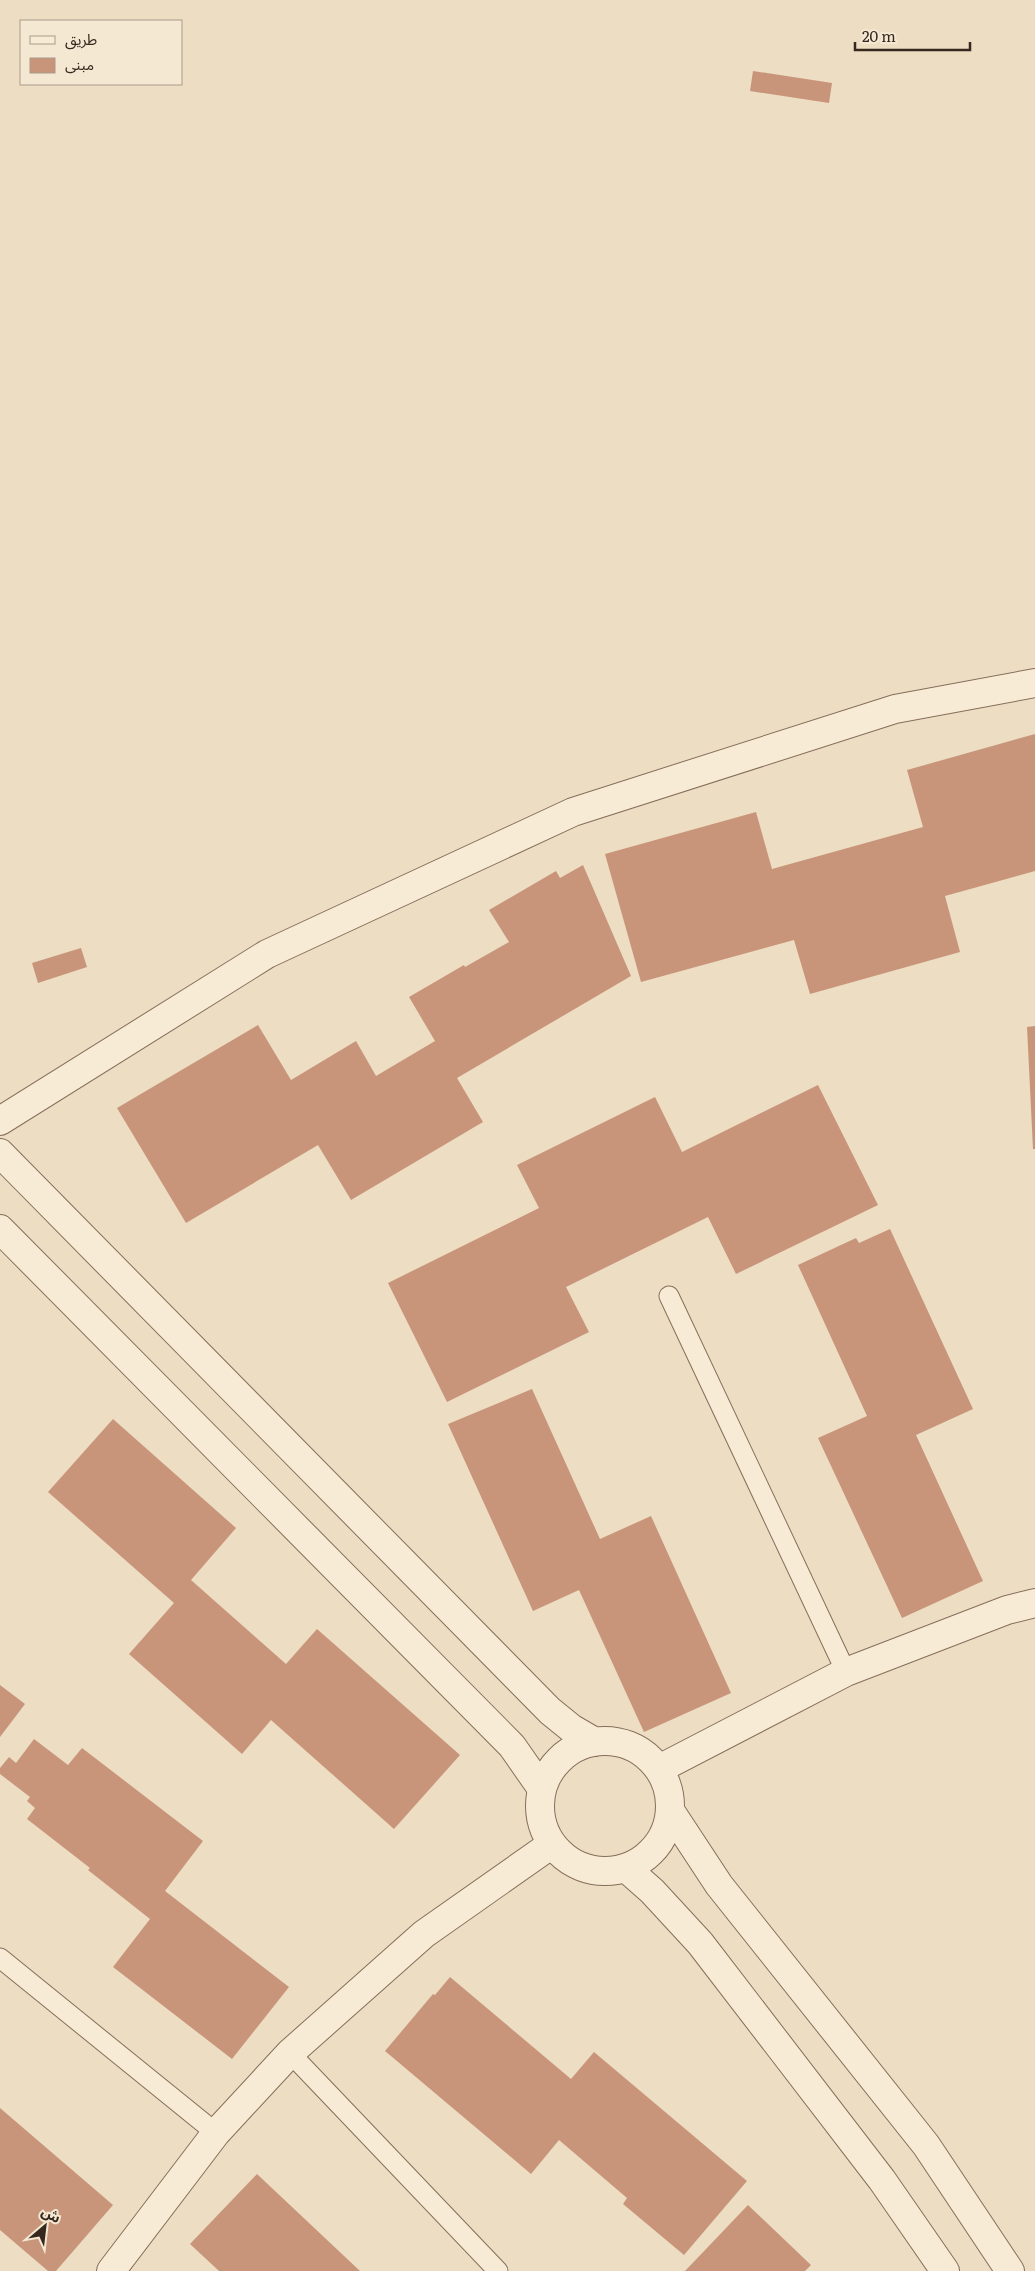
<svg xmlns="http://www.w3.org/2000/svg" width="1035" height="2271" font-family="Literata,'Noto Sans Arabic',serif">
<style>
.building{fill:#c9957a}
.lines{fill:none;stroke-linecap:round;stroke-linejoin:round}
.service-casing{stroke:#866e5b;stroke-width:21}
.minor-casing{stroke:#866e5b;stroke-width:30}
.service{stroke:#f7ebd6;stroke-width:19}
.minor{stroke:#f7ebd6;stroke-width:28}
</style>
<rect width="100%" height="100%" fill="#ecddc3"/>
<path class="building" d="M753,71L832,83L829,103L750,91Z
M1035,734V871L945,896L960,952L810,994L794,940L641,982L605,854L756,812L772,869L923,827L907,770Z
M583,865L631,976L457,1078L483,1122L351,1200L318,1145L186,1223L117,1108L258,1025L291,1080L356,1041L376,1076L435,1041L409,997L464,965L465,967L509,942L489,910L556,871L560,878Z
M81,948L87,967L38,983L32,963Z
M1035,1026V1149H1033L1027,1027Z
M818,1085L878,1205L736,1274L708,1217L566,1287L589,1332L447,1402L388,1283L539,1208L517,1165L655,1097L682,1152Z
M890,1229L973,1409L916,1435L983,1581L902,1618L818,1438L867,1416L798,1265L856,1238L859,1243Z
M532,1389L600,1539L651,1516L731,1693L644,1732L579,1590L533,1611L448,1424Z
M113,1419L236,1528L191,1580L286,1664L317,1629L460,1755L394,1829L271,1720L242,1754L129,1654L174,1603L48,1492Z
M0,1685L25,1704L0,1737Z
M34,1739L68,1765L82,1748L203,1841L165,1891L289,1987L232,2059L113,1967L150,1919L88,1870L90,1868L27,1819L35,1808L27,1801L30,1797L0,1774V1768L9,1757L16,1763Z
M450,1977L571,2079L594,2052L747,2181L684,2255L623,2204L627,2198L559,2140L531,2174L385,2051L433,1994L435,1995Z
M0,2108L113,2205L56,2271H48L0,2230Z
M257,2174L360,2271H219L190,2244Z
M748,2205L811,2265L805,2271H685Z"/>
<g class="lines">
<g class="service-casing">
<path id="service" d="M669,1296L846,1672
M0,1958L216,2133
M290,2053L498,2271"/>
</g>
<g class="minor-casing">
<path id="minor" d="M0,1121L267,954L573,812L895,709L1035,683
M0,1153L550,1711L571,1728L595,1742
M0,1229L512,1746L542,1789
M540 1806a65 65 0 1 1 130 0a65 65 0 1 1-130 0Z
M659,1769L846,1672L1007,1610L1035,1603
M671,1812L719,1885L926,2145L1010,2271
M627,1869L652,1891L700,1943L882,2180L945,2271
M111,2271L216,2133L290,2053L424,1934L552,1844"/>
</g>
<use href="#service" class="service"/>
<use href="#minor" class="minor"/>
</g>
<rect x="20" y="20" width="162" height="65" fill="#f4e8d2" stroke="#a89b8a"/>
<rect x="30" y="36" width="25" height="8" fill="#f7ebd6" stroke="#a89b8a"/>
<text x="65" y="45" font-size="15" fill="#36281e">طريق</text>
<rect x="30" y="58" width="25" height="15" fill="#c9957a" stroke="#a89b8a"/>
<text x="65" y="70" font-size="15" fill="#36281e">مبنى</text>
<g transform="translate(45 2226) rotate(28)" stroke="#f4e8d2" stroke-width="4" paint-order="stroke">
<path d="M0-4L9 19L0 12L-9 19Z" fill="#36281e"/>
<text y="-8" font-size="14" font-weight="bold" text-anchor="middle" fill="#36281e">ش</text>
</g>
<path d="M855 42v8h115v-8" fill="none" stroke="#36281e" stroke-width="2.5"/>
<text x="862" y="42" font-size="15" fill="#36281e" stroke="#f4e8d2" stroke-width="4" paint-order="stroke">20 m</text>
</svg>
